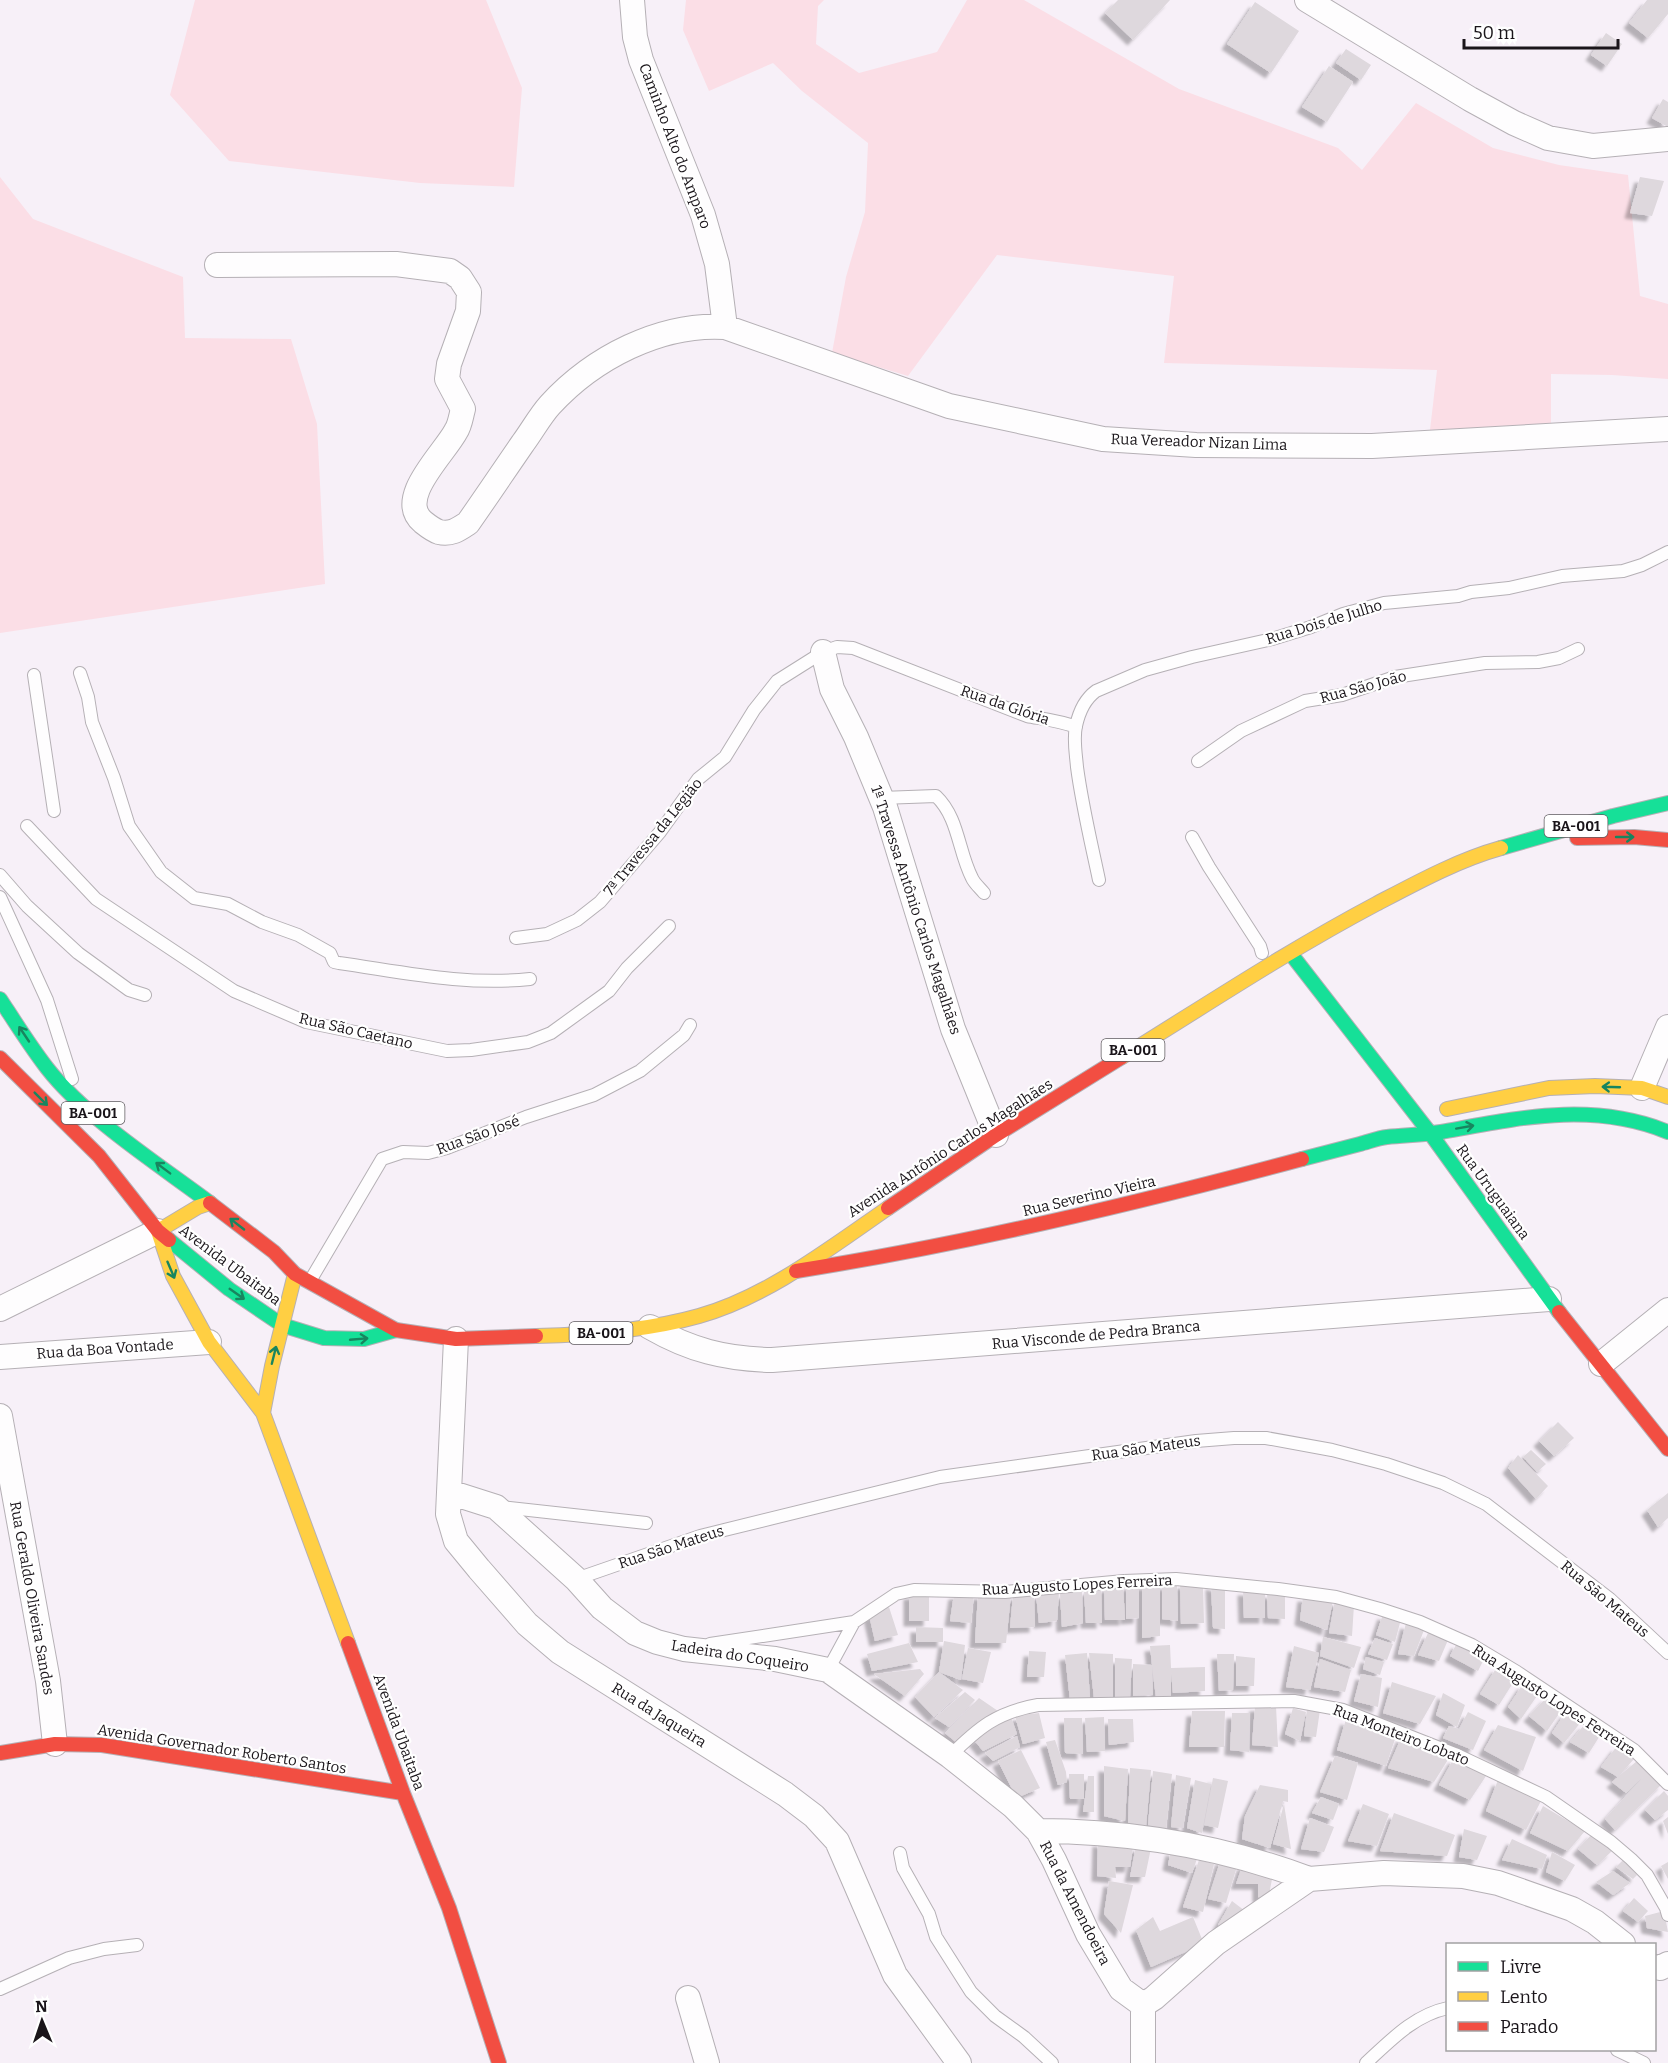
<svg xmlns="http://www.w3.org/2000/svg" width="1668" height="2063" font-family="Bitter,serif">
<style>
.green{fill:#fbdee6}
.building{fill:#ded8dd;filter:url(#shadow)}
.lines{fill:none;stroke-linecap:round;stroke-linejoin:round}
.lane-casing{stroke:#b5b0b5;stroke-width:14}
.street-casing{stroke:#b5b0b5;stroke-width:26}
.fast-casing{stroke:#b5b0b5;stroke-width:16}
.slow-casing{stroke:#b5b0b5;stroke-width:16}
.jam-casing{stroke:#b5b0b5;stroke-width:16}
.lane{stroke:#fefdfe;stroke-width:12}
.street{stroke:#fefdfe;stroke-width:24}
.fast{stroke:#16e098;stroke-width:14}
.slow{stroke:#ffcf43;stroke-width:14}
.jam{stroke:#f24e42;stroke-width:14}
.oneway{stroke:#18855f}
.labels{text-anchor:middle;stroke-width:4.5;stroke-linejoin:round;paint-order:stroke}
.shield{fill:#fff;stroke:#5f5b5f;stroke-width:1.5}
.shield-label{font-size:14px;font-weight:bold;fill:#1a151a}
.street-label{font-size:15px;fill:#1a151a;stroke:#fff}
</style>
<defs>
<filter id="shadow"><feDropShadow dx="-5.5" dy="5.5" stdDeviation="1.5" flood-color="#0004"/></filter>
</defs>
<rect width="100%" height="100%" fill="#f7f0f8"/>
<path class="green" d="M195,0H486L522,88L514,187L420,183L229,161L170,95Z
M686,0H824L818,6L816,44L859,73L937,52L967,0H1024L1179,89L1338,148L1362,170L1416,103L1493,148L1559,165L1628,175L1640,296L1668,304V379L1612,375L1551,374V426L1430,430L1437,370L1164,363L1174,276L997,255L908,376L832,353L846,277L865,212L868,143L802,91L773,63L709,91L683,30Z
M0,177L33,219L183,277L185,338L291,339L317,424L325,584L0,633Z"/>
<path class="building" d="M1118,0H1170L1133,40L1105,13Z
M1647,0H1668V14L1648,38L1629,23Z
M1255,2L1299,31L1271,73L1227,44Z
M1606,33L1622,44L1607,66L1591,55Z
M1346,49L1371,65L1361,80L1336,63Z
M1329,66L1353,82L1327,122L1302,107Z
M1663,99L1668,102V127L1652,118Z
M1640,177L1664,181L1652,216L1630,213Z
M1558,1422L1574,1438L1554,1456L1539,1441Z
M1531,1450L1546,1464L1537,1472L1523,1457Z
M1518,1455L1548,1486L1536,1499L1508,1468Z
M1668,1493V1518L1658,1527L1647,1510Z
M1180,1583L1203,1585L1204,1623L1181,1624Z
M1139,1584V1618L1126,1619V1585Z
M1142,1584H1160V1636L1142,1638Z
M1162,1584L1177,1585L1178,1621L1162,1619Z
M1211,1584L1225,1588V1629L1213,1628Z
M1123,1585L1125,1620H1105L1104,1587Z
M1101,1587L1102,1623H1086L1084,1591Z
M1243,1590L1265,1591V1618H1244Z
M1082,1591L1083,1623L1062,1627L1060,1594Z
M1059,1592L1057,1621L1039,1623L1036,1594Z
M1267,1592L1285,1596V1619L1268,1618Z
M929,1593V1621H909V1594Z
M954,1594H974L971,1623L950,1621Z
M978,1594H1011L1006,1643H975Z
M1034,1594L1035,1627L1010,1628L1013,1595Z
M1303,1596L1333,1600L1327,1630L1300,1620Z
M1335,1600L1354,1605L1352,1636L1329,1633Z
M889,1607L898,1635L875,1641L869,1615Z
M1383,1614L1401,1619L1395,1642L1376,1635Z
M1406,1623L1424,1630L1414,1656L1398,1654Z
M916,1627L943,1628V1642H916Z
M1428,1633L1448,1640L1439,1661L1418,1655Z
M1323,1637L1361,1647L1354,1668L1320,1656Z
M1375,1638L1393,1644L1387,1660L1368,1654Z
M944,1641L965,1645L961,1680L939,1672L963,1690L934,1717L915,1697L939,1672Z
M909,1643L918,1662L872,1671L867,1654Z
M1457,1643L1485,1657L1478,1671L1450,1656Z
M1170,1645L1171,1668L1205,1667V1691L1173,1693L1171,1672V1698L1156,1697L1152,1667L1153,1695L1133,1696V1664L1152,1665L1150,1646Z
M1294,1646L1319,1653L1310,1690L1286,1687Z
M968,1648L991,1652L983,1683L962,1679Z
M1029,1651L1046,1652L1044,1677H1027Z
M1087,1653L1090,1699L1070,1700L1065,1655Z
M1089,1653L1113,1654V1697L1094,1698Z
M1217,1654H1234L1233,1690L1219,1691Z
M1236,1656L1255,1658L1254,1686H1236Z
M1366,1657L1384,1662L1380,1675L1363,1669Z
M1115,1658L1132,1659L1130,1697L1115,1698Z
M1320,1659L1351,1670L1345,1692L1314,1687Z
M1497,1667L1516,1678L1499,1705L1480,1694Z
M920,1669L924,1674L905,1696L874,1674Z
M1361,1674L1382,1678L1378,1707L1354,1701Z
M1392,1682L1436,1696L1420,1724L1383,1713Z
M1523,1684L1539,1693L1521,1719L1508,1707Z
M965,1692L975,1700L949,1727L935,1718Z
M1443,1693L1465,1705L1457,1727L1436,1715Z
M1547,1697L1563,1708L1547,1731L1529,1716Z
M979,1698L998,1711L957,1743L945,1733Z
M1255,1706H1276L1278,1747L1252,1745Z
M1293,1708L1306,1712L1300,1741L1285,1734Z
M1307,1709L1320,1710L1316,1737L1304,1736Z
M1192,1711H1225L1224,1747H1189Z
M1468,1712L1486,1721L1473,1750L1443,1738L1449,1726L1459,1729Z
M1566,1712L1581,1722L1564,1743L1552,1733Z
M1039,1713L1045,1738L1023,1744L1015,1716Z
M1232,1713H1250L1249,1752L1230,1750Z
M1011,1717L1017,1734L983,1751L974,1740Z
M1104,1717L1105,1751L1087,1752L1085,1718Z
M1064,1718H1082L1083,1754L1065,1753Z
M1108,1719H1133L1134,1742L1109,1745Z
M1346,1719L1395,1739L1386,1766L1337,1750Z
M1585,1724L1601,1734L1589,1753L1570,1742Z
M1498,1725L1536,1737L1523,1771L1484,1750Z
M1017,1736L1020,1747L993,1761L985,1753Z
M1402,1736L1449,1758L1434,1782L1388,1768Z
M1055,1740L1066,1772L1067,1782L1058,1785L1046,1742Z
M1617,1746L1634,1759L1618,1777L1601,1767Z
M1021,1750L1040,1788L1021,1796L1012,1789L998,1761Z
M1335,1756L1358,1763L1347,1800L1320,1792Z
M1454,1758L1488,1773L1470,1800L1439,1785Z
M1637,1761L1647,1772L1663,1783L1615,1830L1605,1819L1643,1777L1626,1793L1612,1782Z
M1104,1766L1128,1769L1125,1821L1104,1816Z
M1130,1768L1151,1770L1146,1826L1128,1823Z
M1153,1771L1172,1774L1166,1829L1148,1825Z
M1069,1774H1084V1799H1070Z
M1176,1775L1191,1778L1183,1828L1171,1827Z
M1088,1776H1094V1812H1083Z
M1213,1778L1228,1781L1218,1828L1204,1825Z
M1195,1780L1211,1784L1202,1833L1187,1828Z
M1498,1780L1541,1801L1526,1830L1486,1811Z
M1260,1785L1288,1790V1802L1283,1801L1270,1848L1242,1839L1245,1816Z
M1664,1791L1668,1796V1810L1655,1820L1645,1810Z
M1321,1797L1339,1804L1333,1820L1312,1813Z
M1284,1804L1291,1849L1273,1844Z
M1363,1804L1389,1814L1377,1846L1348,1841Z
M1543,1806L1585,1831L1568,1851L1530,1833Z
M1394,1813L1455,1835L1447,1856L1380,1851Z
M1668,1817V1834L1663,1821Z
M1310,1818L1334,1827L1324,1852L1301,1849Z
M1464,1829L1487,1836L1477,1860L1459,1857Z
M1593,1833L1612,1851L1597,1865L1578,1849Z
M1512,1839L1547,1855L1542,1869L1502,1860Z
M1098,1841L1133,1847L1130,1867H1115L1116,1878L1097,1876Z
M1136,1846L1151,1848L1145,1877H1130Z
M1171,1850L1198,1856L1192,1873L1168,1865Z
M1552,1852L1575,1865L1565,1881L1546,1872Z
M1221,1859L1238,1863L1226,1903L1208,1899Z
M1199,1860L1214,1864L1203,1912L1183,1907Z
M1623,1860L1637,1875L1633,1879L1616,1867Z
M1668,1862V1879L1661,1866Z
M1243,1864L1273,1874L1268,1900L1258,1897V1884H1236Z
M1613,1871L1630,1883L1613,1895L1596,1882Z
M1109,1881L1133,1885L1121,1933L1104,1914Z
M1634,1898L1648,1911L1638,1922L1623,1911Z
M1232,1901L1249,1914L1228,1930L1218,1925Z
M1664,1911L1668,1932L1647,1928L1645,1916Z
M1153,1917L1160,1931L1193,1917L1204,1944L1151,1967L1136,1930Z"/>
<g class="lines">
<g class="lane-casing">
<path id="lane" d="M80,673L88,697L92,722L114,778L129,826L161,872L194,898L228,904L262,922L298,935L330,953L334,962L339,963C403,972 465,986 530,979
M34,675L54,811
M1198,761L1241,731L1305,701L1342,695L1395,677L1485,663L1538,662L1559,658L1578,649
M881,798L936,796C959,818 958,851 972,878C974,883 980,888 984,893
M27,826L96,899L234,991L306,1022L447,1051L471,1050L528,1042L551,1033L609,991L627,968L669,926
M1192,837L1209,867L1260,946L1262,953
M0,875L27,906L78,953L129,990L145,995
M1099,880C1091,842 1082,805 1077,767C1076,754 1073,739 1076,726C1079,712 1085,699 1096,691L1145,670L1192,657L1272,639L1311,627L1343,614L1384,603L1458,596L1471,592L1509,588L1562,576L1623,571L1642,565L1668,552
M0,897L47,1000L72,1079
M516,938L547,934L577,920L600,902L660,832L698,779L725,757L754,710L777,681L823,652L837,647L853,648L1027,716C1043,719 1061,721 1076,727
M310,1281L382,1159L403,1152L428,1153L447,1148L526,1117L594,1095L640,1071L684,1035L690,1025
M501,1507L646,1523
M576,1579L700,1536L940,1477L1196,1441L1234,1438H1266L1332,1450L1386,1464L1443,1483L1486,1504L1610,1599L1668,1653
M710,1644L854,1622
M828,1670L854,1622L896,1594L914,1590L1005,1592L1124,1581L1176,1579L1278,1589L1336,1597L1380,1609L1420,1622L1472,1645L1517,1672L1634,1750L1668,1784
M950,1756C978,1728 997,1712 1038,1705L1294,1701L1343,1710L1455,1754L1546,1797L1611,1842L1631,1859L1647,1875L1666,1908L1668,1915
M900,1853L903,1868L929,1914L936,1937L971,1992L995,2016L1024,2037L1052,2063
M0,1989L69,1958L104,1949L137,1945
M1617,2050L1644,2063
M1366,2063C1390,2041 1414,2015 1448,2008"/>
</g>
<g class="street-casing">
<path id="street" d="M632,0L635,37L641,60L703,215L717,264L725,327
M1307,0L1470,99L1514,123L1548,138L1593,146L1668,139
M217,265L396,264L450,271L460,278L469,292L468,311L449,364L447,379L463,409C461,416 460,425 456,431C444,454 395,498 423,522C428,526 433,530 439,532C451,535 459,529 468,523C487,496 505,469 523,443C532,431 540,416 550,405C593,358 660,323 725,327L949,406L1103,439L1196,445L1372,446L1668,429
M823,652L832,689L856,737L885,807L953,1029L996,1135
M1642,1088L1668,1027
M0,1309L158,1231
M650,1327C690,1350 725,1359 772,1360L1549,1299
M456,1339L448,1514L456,1541L479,1569L527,1624L560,1652L785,1794L814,1816L837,1841L895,1975L959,2063
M0,1357L209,1342
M1601,1364L1668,1310
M0,1416L48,1681L55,1744
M449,1492L496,1507L576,1579L602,1608L635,1633L657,1642L684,1649L775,1659L828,1670L950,1756L1013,1806L1038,1831L1054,1860L1088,1934L1121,1989L1143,2005
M1038,1831C1130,1831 1223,1847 1309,1879
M1654,1967L1660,1968L1668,1964
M688,1998L707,2063
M1143,2005L1154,1998L1216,1943L1309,1879L1384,1873L1463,1876L1498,1883L1572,1909L1595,1922L1623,1944
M1143,2063V2005"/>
</g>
<g class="fast-casing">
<path id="fast" d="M1501,848L1613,816L1668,803
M1291,954L1430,1133L1559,1312
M0,999C15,1022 30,1046 47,1068C86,1118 158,1164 210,1203
M1302,1159C1321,1154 1341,1149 1360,1144C1368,1142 1378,1138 1387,1137C1405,1135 1423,1135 1441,1132C1519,1118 1592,1101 1668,1132
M169,1240L229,1289L282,1325L324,1338L364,1339L396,1330"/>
</g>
<g class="slow-casing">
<path id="slow" d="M1122,1057C1206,1005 1289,950 1376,904C1416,883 1458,860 1501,848
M1447,1109L1549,1088L1595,1086L1642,1088L1668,1097
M210,1203L198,1207L158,1231L173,1276L209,1342L263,1413L348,1643
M536,1336C590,1335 646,1331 699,1316C767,1297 830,1248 888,1208
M263,1413L272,1366L295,1274"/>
</g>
<g class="jam-casing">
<path id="jam" d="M1577,838L1634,837L1668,840
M0,1058L99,1156L158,1231L169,1240
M210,1203L274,1252L295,1274L396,1330L456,1339L536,1336
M888,1208L996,1135L1122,1057
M796,1271C967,1244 1135,1204 1302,1159
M1559,1312L1668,1449
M348,1643L403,1793L449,1908L499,2063
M0,1753L55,1744L102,1745L403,1793"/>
</g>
<use href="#lane" class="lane"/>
<use href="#street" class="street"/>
<use href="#fast" class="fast"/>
<use href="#slow" class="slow"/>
<use href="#jam" class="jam"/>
</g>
<defs><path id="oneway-shaft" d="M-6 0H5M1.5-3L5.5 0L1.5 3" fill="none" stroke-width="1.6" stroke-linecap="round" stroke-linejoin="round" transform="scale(1.5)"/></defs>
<g class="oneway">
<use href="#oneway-shaft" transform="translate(1625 837)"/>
<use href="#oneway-shaft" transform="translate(24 1034) rotate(-124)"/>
<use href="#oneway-shaft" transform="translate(1611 1087) rotate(-178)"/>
<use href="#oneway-shaft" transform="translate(41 1099) rotate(45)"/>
<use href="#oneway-shaft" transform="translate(1465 1127) rotate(-10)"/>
<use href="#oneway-shaft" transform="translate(163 1168) rotate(-143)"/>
<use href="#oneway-shaft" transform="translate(237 1224) rotate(-142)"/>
<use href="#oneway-shaft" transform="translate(171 1270) rotate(67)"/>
<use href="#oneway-shaft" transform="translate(237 1294) rotate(35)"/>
<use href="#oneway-shaft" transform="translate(359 1339) rotate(-5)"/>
<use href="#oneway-shaft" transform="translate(274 1355) rotate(-76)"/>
</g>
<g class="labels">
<g class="shield">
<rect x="1544.5" y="815" width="63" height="22" rx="4.5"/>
<rect x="1101.5" y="1039" width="63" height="22" rx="4.5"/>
<rect x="61.5" y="1102" width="63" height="22" rx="4.5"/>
<rect x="569.5" y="1322" width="63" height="22" rx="4.5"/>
</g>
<g class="shield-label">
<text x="1576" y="831">BA-001</text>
<text x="1133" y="1055">BA-001</text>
<text x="93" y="1118">BA-001</text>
<text x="601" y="1338">BA-001</text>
</g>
<g class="street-label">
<text transform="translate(675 146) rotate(69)" y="5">Caminho Alto do Amparo</text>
<text transform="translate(1199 442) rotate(2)" y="5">Rua Vereador Nizan Lima</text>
<text transform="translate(1324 622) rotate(-17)" y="5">Rua Dois de Julho</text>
<text transform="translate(1363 687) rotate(-15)" y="5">Rua São João</text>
<text transform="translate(1005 705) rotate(19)" y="5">Rua da Glória</text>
<text transform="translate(653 837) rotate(-51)" y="5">7ª Travessa da Legião</text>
<text transform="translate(916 910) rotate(72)" y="5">1ª Travessa Antônio Carlos Magalhães</text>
<text transform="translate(356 1031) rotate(13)" y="5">Rua São Caetano</text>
<text transform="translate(478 1135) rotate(-20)" y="5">Rua São José</text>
<text transform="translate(950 1148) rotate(-33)" y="5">Avenida Antônio Carlos Magalhães</text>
<text transform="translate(1493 1192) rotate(54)" y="5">Rua Uruguaiana</text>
<text transform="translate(1089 1196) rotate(-13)" y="5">Rua Severino Vieira</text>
<text transform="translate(230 1265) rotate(37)" y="5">Avenida Ubaitaba</text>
<text transform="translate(1096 1335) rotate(-5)" y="5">Rua Visconde de Pedra Branca</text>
<text transform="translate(105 1349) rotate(-4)" y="5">Rua da Boa Vontade</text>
<text transform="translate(1146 1448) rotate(-8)" y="5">Rua São Mateus</text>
<text transform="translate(671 1547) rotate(-18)" y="5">Rua São Mateus</text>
<text transform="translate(1077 1585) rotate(-3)" y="5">Rua Augusto Lopes Ferreira</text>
<text transform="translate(32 1598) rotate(80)" y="5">Rua Geraldo Oliveira Sandes</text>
<text transform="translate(1605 1599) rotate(40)" y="5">Rua São Mateus</text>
<text transform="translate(740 1656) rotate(9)" y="5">Ladeira do Coqueiro</text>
<text transform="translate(1554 1700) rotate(33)" y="5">Rua Augusto Lopes Ferreira</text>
<text transform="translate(659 1715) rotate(32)" y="5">Rua da Jaqueira</text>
<text transform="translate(399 1732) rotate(70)" y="5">Avenida Ubaitaba</text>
<text transform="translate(1401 1735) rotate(21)" y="5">Rua Monteiro Lobato</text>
<text transform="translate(222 1749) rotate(9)" y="5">Avenida Governador Roberto Santos</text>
<text transform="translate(1075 1903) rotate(63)" y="5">Rua da Amendoeira</text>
</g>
</g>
<rect x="1446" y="1943" width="210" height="108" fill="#ffffff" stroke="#a3a1a3" stroke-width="1.5"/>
<rect x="1458" y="1962" width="30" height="9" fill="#16e098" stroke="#a3a1a3" stroke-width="1.5"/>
<text x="1500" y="1973" font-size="18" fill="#1a151a">Livre</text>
<rect x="1458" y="1992" width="30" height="9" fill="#ffcf43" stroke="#a3a1a3" stroke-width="1.5"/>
<text x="1500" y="2003" font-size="18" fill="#1a151a">Lento</text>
<rect x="1458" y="2022" width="30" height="9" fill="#f24e42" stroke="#a3a1a3" stroke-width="1.5"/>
<text x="1500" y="2033" font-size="18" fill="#1a151a">Parado</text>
<g transform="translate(42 2021) rotate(358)" stroke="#ffffff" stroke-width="4.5" paint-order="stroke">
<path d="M0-4.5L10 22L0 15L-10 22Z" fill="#1a151a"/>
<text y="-9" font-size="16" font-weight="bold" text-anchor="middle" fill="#1a151a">N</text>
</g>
<path d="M1464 39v9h154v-9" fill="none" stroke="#1a151a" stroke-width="3"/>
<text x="1473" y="39" font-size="18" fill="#1a151a" stroke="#ffffff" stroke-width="4.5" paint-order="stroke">50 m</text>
</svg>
